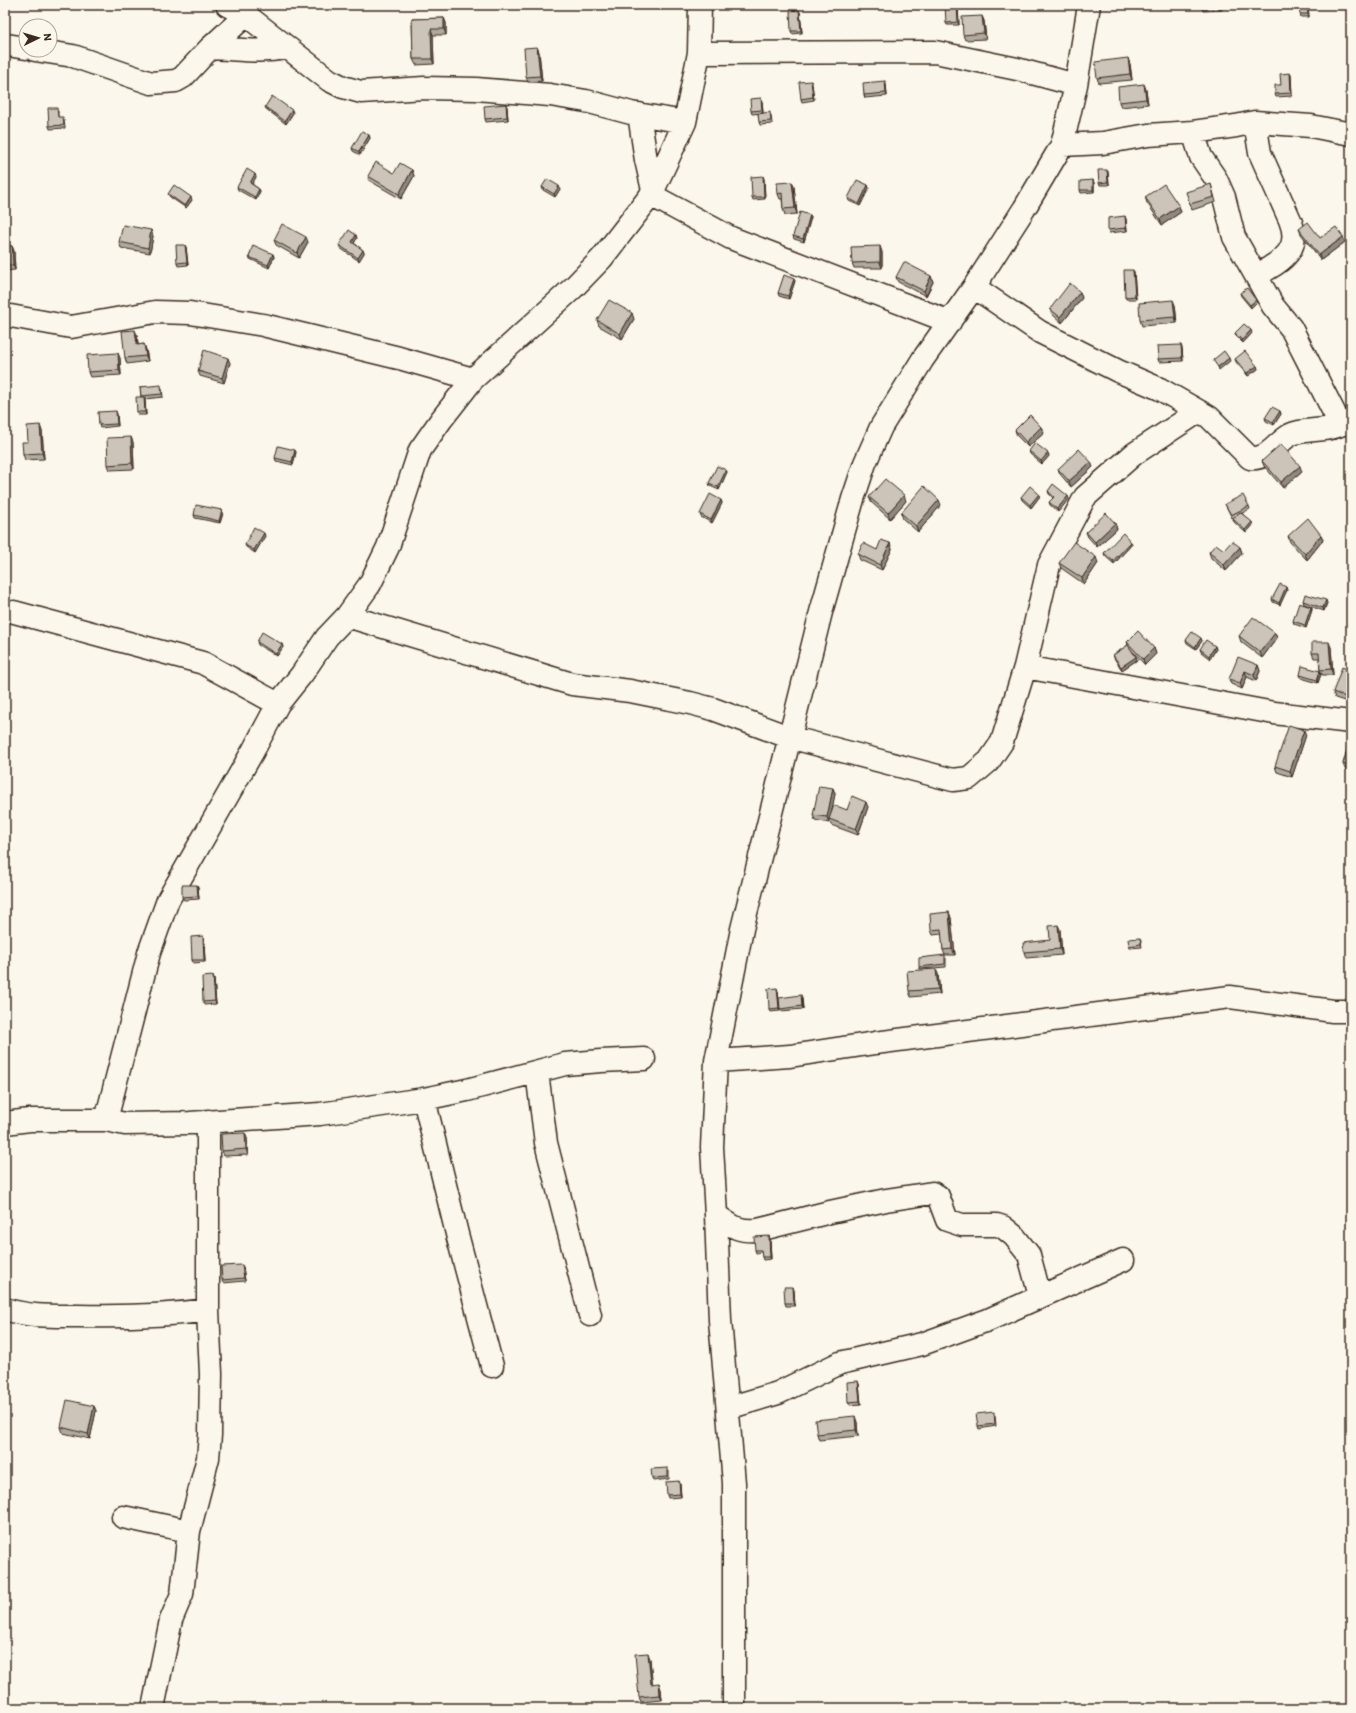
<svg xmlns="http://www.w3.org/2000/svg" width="1356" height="1713" font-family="Itim,sans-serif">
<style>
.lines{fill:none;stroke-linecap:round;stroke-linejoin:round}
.minor-casing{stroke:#3b2a1e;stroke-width:25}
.minor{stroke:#fbf7ec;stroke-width:22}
.wall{fill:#afa99f;stroke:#3b2a1e}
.shaded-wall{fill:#8f8982;stroke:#3b2a1e}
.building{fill:#ccc4b9;stroke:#3b2a1e}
</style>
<rect width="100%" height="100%" fill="#fbf7ec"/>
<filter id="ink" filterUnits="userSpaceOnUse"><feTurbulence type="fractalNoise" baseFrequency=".025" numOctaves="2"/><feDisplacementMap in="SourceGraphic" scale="8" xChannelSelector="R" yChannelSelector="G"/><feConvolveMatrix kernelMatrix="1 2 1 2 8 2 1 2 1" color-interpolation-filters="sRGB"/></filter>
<g filter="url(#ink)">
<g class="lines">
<g class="minor-casing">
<path id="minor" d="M227,5L246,15L329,80L343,87L361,92L424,88L476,89L550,95L586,101L631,113L685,122
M7,45L26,48
M210,48C238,49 259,53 287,48
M35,50L73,56L151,83L176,81L183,77L210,48L246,15
M699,53L935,52L1017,69L1076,85
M639,114L646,160L653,190
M1255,122L1260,153L1290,220C1303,252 1279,262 1256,276
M1193,132L1201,157L1216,179L1224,197L1234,237L1273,306L1291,328L1340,424
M1062,145L1103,143L1148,135L1193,132L1236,126L1255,122L1311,126L1351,134
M651,195L731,238L950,322
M974,287L1040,332L1118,371L1160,389L1209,417L1250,458C1268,460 1276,443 1290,435C1302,429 1317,431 1330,428C1337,427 1344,423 1351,421
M5,315L71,327L155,312L190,313L263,325L399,358L473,379
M14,612L203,663L278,704
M347,616L572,684L630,691L690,703L713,709L789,737L953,780L969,778L989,761L1002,742L1025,667L1049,565L1085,497L1134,454L1198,412
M1025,667L1274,713L1351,722
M716,1061L790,1056L875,1043L1230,997L1333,1011H1351
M537,1072L546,1143L590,1315
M424,1099L457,1234L492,1366
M106,1120L149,953L168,900L253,751L278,704L302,674L327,637L347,616L370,584L388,547L420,450L441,420L473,379L573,288L602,258L651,195L685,122L699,53L700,5
M5,1123L30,1120H106L125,1124L190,1123L320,1114L424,1099L467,1090L565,1064L601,1061L644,1059
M716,1215C732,1226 738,1232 758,1230L830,1212L886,1200L932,1193L938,1196L947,1220L962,1225H997L1003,1227L1014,1236L1029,1255L1040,1296
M5,1309C29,1317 53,1316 78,1316C122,1317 164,1316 208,1310
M728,1408L778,1393L840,1363L922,1344L988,1320L1123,1260
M123,1517L189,1531
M153,1708L171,1620L182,1594L189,1531L208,1458L210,1435L211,1374L208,1310V1121
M734,1708V1483L720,1320L716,1215L712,1147L716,1061L742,929L821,612L853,499L865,463L881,427L923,359L974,287L1024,209L1062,145L1076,85L1089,5"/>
</g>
<use href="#minor" class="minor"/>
</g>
<path class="wall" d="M958,5L959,25H947L946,23Z
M1201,5H1221L1222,10L1203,11Z
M1308,5L1309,17H1301L1300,14Z
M800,12L802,33L792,34L791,31Z
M982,16L984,21L986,39L965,40L963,35Z
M444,18L446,23V35H433L434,64L416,65L413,59L412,19Z
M537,47L539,52L542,81L528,82L526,77Z
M1130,64L1132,80L1099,83L1097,78Z
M1291,75L1292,96L1276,97L1275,94L1281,85Z
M885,81L886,84L887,96L865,98L864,95Z
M812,84L814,100L802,102L801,99Z
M1144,84L1146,90L1148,104L1121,107L1119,102Z
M761,98L762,101L763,113L752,114L751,111Z
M506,104L507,107L508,120L486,122L485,119Z
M265,107L292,110L293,113L286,124L266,109Z
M58,111V117L64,120L65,128L50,129L49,126Z
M771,115L772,124L760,125L759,122Z
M369,135L370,138L360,155L353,151L352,148Z
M412,170L414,176L401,199L370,181L368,176L394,173Z
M1107,170L1108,172L1109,185H1100L1099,183Z
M763,176L764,179L765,199L753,200L752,197Z
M256,177L252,184L259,189L260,191L256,200L238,190L237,187Z
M1093,180L1094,183V192L1081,193L1080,190Z
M792,182L794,187L797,214L785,215L783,209L782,199H780L778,194Z
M1211,184L1216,202L1192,210L1190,204Z
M868,185L869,188L860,206L849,201L848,198Z
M542,187L560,189L555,197L543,190Z
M168,194L192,200L186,208L170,197Z
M1145,197L1179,206L1181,212L1162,225L1147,203Z
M810,215L811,217L804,242L794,239L793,236Z
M1125,216L1126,219L1127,231L1109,233L1108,230Z
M1299,229L1320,238L1345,242L1321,260L1301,234Z
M153,236L150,253L121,248L119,242Z
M357,238L354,243L363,250L364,253L359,261L340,248L339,245Z
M274,240L308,242L299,258L276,245Z
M5,246H12L14,251L15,270L5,271Z
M186,247L188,265L178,266L177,263Z
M882,252V268H854L852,263Z
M273,254L274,257L269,268L250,259L249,257Z
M1133,270L1134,272L1136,299H1126L1125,297Z
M931,276L933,282L926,296L898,282L896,277Z
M795,281L789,299L779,296L778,293Z
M1080,292L1082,298L1062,323L1052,314L1050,309Z
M1240,293L1257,302L1251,308L1241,296Z
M1175,305L1177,323L1142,326L1140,320Z
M634,319L622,339L599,326L597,320Z
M1235,333H1252L1243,343L1236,336Z
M137,335L138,345L144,344L146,350L148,361L127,364L125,358Z
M1181,345L1182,348L1183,361L1159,362L1158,359Z
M120,358L121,375L90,377L88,372Z
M1235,359L1257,366L1258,369L1248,376L1236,362Z
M230,363L224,383L200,376L198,371Z
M140,387L162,388L163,397L145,399L146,415H138L137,412L141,397Z
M1280,411L1281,414L1274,425L1266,421L1265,418Z
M117,414L118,426L100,428L99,425Z
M1041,427L1044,433L1028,447L1017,436L1015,430Z
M42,431L44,459L25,460L23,454Z
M133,442L134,469L110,470L108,465Z
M1029,451L1048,453L1049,456L1042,464L1030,454Z
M296,452L293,465L276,461L275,458Z
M1262,461L1302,472L1283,488L1264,466Z
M1093,467L1071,487L1060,474L1058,469Z
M726,470L727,472L719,490L710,486L709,483Z
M1048,491L1069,499L1058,512L1050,505L1049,502L1053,498L1049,494Z
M1039,494L1040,496L1031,508L1022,500L1021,497Z
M869,497L906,501L890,519L871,502Z
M721,500L722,503L712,523L701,517L700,514Z
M1225,504L1249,506L1250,509L1242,513L1253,525L1246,533L1234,522L1233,519L1237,516L1232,518Z
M941,505L918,532L903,519L901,513Z
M222,510L223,513L220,523L195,518L194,515Z
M1117,529L1097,547L1088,537L1086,532Z
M1321,535L1323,540L1307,560L1290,542L1288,536Z
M265,536L255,553L246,547L245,545Z
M1131,542L1132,544L1114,564L1105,556L1104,553Z
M890,543L892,549L882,570L860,560L858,554L877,550Z
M1240,547L1242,553L1226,571L1211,558L1209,552Z
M1059,563H1098L1084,584L1061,568Z
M1287,590L1280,605L1273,602L1272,599Z
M1303,601L1327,603L1324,611L1304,604Z
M1311,607L1312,610L1306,628L1294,624L1293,621Z
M1275,633L1277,638L1262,658L1241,642L1239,636Z
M1186,640L1202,641L1196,649L1187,643Z
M257,642L282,644L283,647L277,656L258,645Z
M1127,642L1154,648L1156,654L1145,665L1132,651L1136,657L1137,660L1122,670L1114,658L1113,655L1128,645Z
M1215,646L1216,649L1210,659L1201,652L1200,649Z
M1331,647L1333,675H1322L1320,670L1319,658H1314L1312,653Z
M1258,665L1260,671L1256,681L1247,677L1242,689L1231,684L1229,679Z
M1320,671L1321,674L1318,683L1301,678L1300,675Z
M1351,671V703L1335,698L1333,692Z
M1306,735L1292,777L1277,772L1275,766Z
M1351,736V771L1345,769L1343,764Z
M833,788L835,794L831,811L847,810L868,807L858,835L831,825L830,822L829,823L815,820L813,815Z
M197,885L198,887L199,899L184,900L182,897Z
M949,912L951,918L955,955H945L943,950L942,934L933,935L931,930Z
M1058,925L1060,930L1062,955L1026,958L1024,952L1050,940Z
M203,936L204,939L205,962L193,963L192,960Z
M1140,938L1141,941L1142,947L1130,948L1129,946Z
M946,958V967L920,969L919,967Z
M938,974L940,994L911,997L909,991Z
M214,979L216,1004L204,1005L203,1002Z
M778,991L780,1011L770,1012L769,1009Z
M801,995L802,998L803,1009L781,1011L780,1009Z
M247,1138L248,1155L224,1156L222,1151Z
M770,1239L771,1259L763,1260L762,1257V1252L756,1253L755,1250Z
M243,1267L245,1281L223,1283L222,1280Z
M794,1290L795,1306H786L785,1303Z
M859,1384L861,1404L850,1405L848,1402Z
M94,1406L96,1411L90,1439L63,1433L61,1427Z
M995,1415L996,1426L979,1429L978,1426Z
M857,1422L858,1436L819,1440L817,1434Z
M669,1471V1479L653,1481L652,1478Z
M679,1481L680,1484L681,1497L668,1498L667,1495Z
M650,1659L652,1684L661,1689L662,1700L641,1702L639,1697Z"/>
<path class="shaded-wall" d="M957,5H958L959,25L958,22Z
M1307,5H1308L1309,17L1308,14Z
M799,10L800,12L802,33L801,31Z
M982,16L984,21L986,39L984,33Z
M444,18L446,23V35L444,29Z
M431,29L433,35L434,64L432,59Z
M537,47L539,52L542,81L540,76Z
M1128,58L1130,64L1132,80L1130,74Z
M1290,73L1291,75L1292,96L1291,93Z
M811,81L812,84L814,100L813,97Z
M885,81L886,84L887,96L886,93Z
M1144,84L1146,90L1148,104L1146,99Z
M761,98L762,101L763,113L762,110Z
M506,104L507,107L508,120L507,117Z
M292,110L293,113L286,124L285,121Z
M369,135L370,138L360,155L359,152Z
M412,170L414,176L401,199L399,194Z
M1107,170L1108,172L1109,185L1108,182Z
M255,174L256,177L251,186L250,183Z
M763,176L764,179L765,199L764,197Z
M1093,180L1094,183V192L1093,190Z
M792,182L794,187L797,214L795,208Z
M868,185L869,188L860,206L859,204Z
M559,186L560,189L555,197L554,194Z
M259,189L260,191L256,200L255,197Z
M191,197L192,200L186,208L185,206Z
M1179,206L1181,212L1162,225L1160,219Z
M810,215L811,217L804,242L803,239Z
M1125,216L1126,219L1127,231L1126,228Z
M151,230L153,236L150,253L148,248Z
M356,235L357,238L353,245L352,242Z
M306,237L308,242L299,258L297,253Z
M1343,237L1345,242L1321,260L1319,255Z
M185,245L186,247L188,265L187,262Z
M12,246L14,251L15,270L13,265Z
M880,246L882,252V268L880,262Z
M363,250L364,253L359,261L358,258Z
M273,254L274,257L269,268L268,265Z
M1133,270L1134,272L1136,299L1135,296Z
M931,276L933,282L926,296L924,291Z
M794,279L795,281L789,299L788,296Z
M1080,292L1082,298L1062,323L1060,317Z
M1173,300L1175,305L1177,323L1175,317Z
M1256,300L1257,302L1251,308L1250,305Z
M632,313L634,319L622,339L620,334Z
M135,330L137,335L139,351L137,345Z
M1251,330L1252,333L1243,343L1242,340Z
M144,344L146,350L148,361L146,356Z
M1181,345L1182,348L1183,361L1182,358Z
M118,353L120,358L121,375L119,370Z
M228,358L230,363L224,383L222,378Z
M1229,358L1230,361L1219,370L1218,367Z
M1257,366L1258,369L1248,376L1247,373Z
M144,397L145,400L146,415L145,412Z
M116,411L117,414L118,426L117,424Z
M1280,411L1281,414L1274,425L1273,422Z
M40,425L42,431L44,459L42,453Z
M1041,427L1044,433L1028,447L1026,442Z
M131,437L133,442L134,469L132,463Z
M295,450L296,452L293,465L292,462Z
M1048,453L1049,456L1042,464L1041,461Z
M1091,462L1093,467L1071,487L1069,481Z
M1300,466L1302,472L1283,488L1281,482Z
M726,470L727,472L719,490L718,487Z
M1039,494L1040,496L1031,508L1030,505Z
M904,495L906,501L890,519L888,513Z
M1068,496L1069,499L1058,512L1057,509Z
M721,500L722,503L712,523L711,520Z
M939,500L941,505L918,532L916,526Z
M222,510L223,513L220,523L219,521Z
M1252,522L1253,525L1246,533L1245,530Z
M1115,523L1117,529L1097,547L1095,542Z
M264,533L265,536L255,553L254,550Z
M1321,535L1323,540L1307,560L1305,554Z
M1131,542L1132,544L1114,564L1113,561Z
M890,543L892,549L882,570L880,565Z
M1240,547L1242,553L1226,571L1224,565Z
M1096,557L1098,563L1084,584L1082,578Z
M1286,587L1287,590L1280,605L1279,603Z
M1326,600L1327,603L1324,611L1323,608Z
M1311,607L1312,610L1306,628L1305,625Z
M1275,633L1277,638L1262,658L1260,652Z
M1201,638L1202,641L1196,649L1195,647Z
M1329,642L1331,647L1333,675L1331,669Z
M282,644L283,647L277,656L276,654Z
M1215,646L1216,649L1210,659L1209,656Z
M1154,648L1156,654L1145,665L1143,659Z
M1136,657L1137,660L1122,670L1121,667Z
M1258,665L1260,671L1256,681L1254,675Z
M1245,671L1247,677L1242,689L1240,683Z
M1320,671L1321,674L1318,683L1317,680Z
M1304,730L1306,735L1292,777L1290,771Z
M833,788L835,794L830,820L829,819V823L827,817Z
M866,802L868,807L858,835L856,829Z
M197,885L198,887L199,899L198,896Z
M949,912L951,918L955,955L952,949Z
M1058,925L1060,930L1062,955L1060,949Z
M203,936L204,939L205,962L204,960Z
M936,969L938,974L940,994L938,989Z
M213,976L214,979L216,1004L215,1001Z
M777,988L778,991L780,1011L779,1008Z
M801,995L802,998L803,1009L802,1006Z
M245,1133L247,1138L248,1155L246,1149Z
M769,1236L770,1239L771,1259L770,1257Z
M242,1265L243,1267L245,1281L244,1278Z
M793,1287L794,1290L795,1306L794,1303Z
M858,1381L859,1384L861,1404L860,1401Z
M94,1406L96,1411L90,1439L88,1434Z
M855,1416L857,1422L858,1436L856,1430Z
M679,1481L680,1484L681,1497L680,1494Z
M648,1653L650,1659L653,1689L651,1684Z
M659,1683L661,1689L662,1700L660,1695Z"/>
<path class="building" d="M945,5H957L958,22L946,23Z
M1299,5H1307L1308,14H1300Z
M799,10L801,31H791L790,11Z
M982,16L984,33L963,35L962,17Z
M444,18V29H431L432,59H413L412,19Z
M537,47L540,76L526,77L524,48Z
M1128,58L1130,74L1097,78L1095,62Z
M1290,73L1291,93L1275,94V85H1281L1280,74Z
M811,81L813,97L801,99L799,82Z
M885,81L886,93L864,95L863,83Z
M1144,84L1146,99L1119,102L1118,87Z
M272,96L292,110L285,121L265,107Z
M761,98L762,110L751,111L750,99Z
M506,104L507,117L485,119L484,106Z
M48,108H57L58,117H63L64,125L49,126Z
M770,112L771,121L759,122L758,114Z
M362,131L369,135L359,152L352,148Z
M376,162L394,173L400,163L412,170L399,194L368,176Z
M247,169L255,174L250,183L259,189L255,197L237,187Z
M1098,170H1107L1108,182L1099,183Z
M763,176L764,197H752L751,177Z
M547,179L559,186L554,194L542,187Z
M857,180L868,185L859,204L848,198Z
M1093,180V190H1080V181Z
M792,182L795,208L783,209L782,193L778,194L777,183Z
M1164,184L1179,206L1160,219L1145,197Z
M1211,184L1214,197L1190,204L1186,192Z
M174,185L191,197L185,206L168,194Z
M800,212L810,215L803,239L793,236Z
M1125,216L1126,228L1108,230V218Z
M1308,222L1320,238L1336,227L1343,237L1319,255L1299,229Z
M282,224L306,237L297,253L274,240Z
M123,225L151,230L148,248L119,242Z
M349,230L356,235L352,242L363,250L358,258L339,245Z
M176,245H185L187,262L177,263Z
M253,245L273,254L268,265L249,257Z
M5,246H12L13,265H5Z
M880,246V262L852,263L851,247Z
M904,262L931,276L924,291L896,277Z
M1124,270H1133L1135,296L1125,297Z
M784,275L794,279L788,296L778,293Z
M1070,283L1080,292L1060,317L1050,309Z
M1247,288L1256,300L1250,305L1240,293Z
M609,300L632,313L620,334L597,320Z
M1173,300L1175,317L1140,320L1139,303Z
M1244,324L1251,330L1242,340L1235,333Z
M135,330L137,345L144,344L146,356L125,358L122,331Z
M1181,345L1182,358L1158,359L1157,346Z
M204,350L228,358L222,378L198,371Z
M1224,351L1229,358L1218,367L1213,360Z
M1245,351L1257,366L1247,373L1235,359Z
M118,353L119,370L88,372L87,355Z
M161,385L162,394L141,396L140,387Z
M136,397H144L145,412H137Z
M1272,407L1280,411L1273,422L1265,418Z
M116,411L117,424L99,425L98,412Z
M1030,415L1041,427L1026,442L1015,430Z
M40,425L42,453L23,454L22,442H28L27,426Z
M131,437L132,463L108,465L107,438Z
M1035,443L1048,453L1041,461L1029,451Z
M1281,444L1300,466L1281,482L1262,461Z
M278,446L295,450L292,462L275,458Z
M1079,449L1091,462L1069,481L1058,469Z
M717,466L726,470L718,487L709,483Z
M885,479L904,495L888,513L869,497Z
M1053,484L1068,496L1057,509L1049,502L1054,497L1048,491Z
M924,486L939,500L916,526L901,513Z
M1030,486L1039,494L1030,505L1021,497Z
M710,494L721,500L711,520L700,514Z
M1243,495L1249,506L1231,515L1225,504Z
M196,505L222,510L219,521L194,515Z
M1240,512L1252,522L1245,530L1233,519Z
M1106,513L1115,523L1095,542L1086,532Z
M1308,518L1321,535L1305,554L1288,536Z
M254,527L264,533L254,550L245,545Z
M1123,533L1131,542L1113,561L1104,553Z
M881,540L890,543L880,565L858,554L863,543L877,550Z
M1232,541L1240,547L1224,565L1209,552L1216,544L1224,550Z
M1074,542L1096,557L1082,578L1059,563Z
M1280,584L1286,587L1279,603L1272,599Z
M1305,594L1326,600L1323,608L1303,601Z
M1299,603L1311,607L1305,625L1293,621Z
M1253,617L1275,633L1260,652L1239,636Z
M1138,631L1154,648L1143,659L1127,642Z
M262,632L282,644L276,654L257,642Z
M1192,632L1201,638L1195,647L1186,640Z
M1206,640L1215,646L1209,656L1200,649Z
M1312,642H1329L1331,669L1320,670L1319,653H1312Z
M1128,645L1136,657L1121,667L1113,655Z
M1238,657L1258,665L1254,675L1245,671L1240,683L1229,679Z
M1302,666L1320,671L1317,680L1300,675Z
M1342,667L1351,671V699L1333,692Z
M1289,725L1304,730L1290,771L1275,766Z
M1351,736V766L1343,764Z
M819,786L833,788L827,817L813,815Z
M852,796L866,802L856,829L829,819L834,805L847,810Z
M182,885H197L198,896L182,897Z
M949,912L952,949L943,950L941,929L931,930L930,914Z
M1058,925L1060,949L1024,952L1023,943L1050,940L1049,926Z
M203,936L204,960H192L191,937Z
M1140,938L1141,944L1129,946L1128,939Z
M945,955V964L919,967V958Z
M936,969L938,989L909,991L907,971Z
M213,976L215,1001L203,1002L202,977Z
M777,988L779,1008L769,1009L768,989Z
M801,995L802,1006L780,1009L779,998Z
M245,1133L246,1149L222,1151L221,1134Z
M769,1236L770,1257H762L761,1250H755L754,1237Z
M242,1265L244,1278L222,1280L221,1266Z
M784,1287H793L794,1303H785Z
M858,1381L860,1401L848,1402L847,1382Z
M67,1400L94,1406L88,1434L61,1427Z
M994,1412L995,1424L978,1426L976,1414Z
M855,1416L856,1430L817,1434L815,1420Z
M668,1468V1477L652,1478L651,1469Z
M679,1481L680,1494L667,1495L666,1482Z
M648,1653L651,1684L659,1683L660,1695L639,1697L635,1654Z"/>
</g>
<rect width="1356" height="1713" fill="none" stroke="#fbf7ec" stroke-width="20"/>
<rect x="10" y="10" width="1336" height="1693" fill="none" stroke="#3b2a1e" stroke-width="1.5" filter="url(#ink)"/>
<g transform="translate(38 38) rotate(85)"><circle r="19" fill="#fbf7ec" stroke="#aea59a"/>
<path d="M0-3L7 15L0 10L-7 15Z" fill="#3b2a1e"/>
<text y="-6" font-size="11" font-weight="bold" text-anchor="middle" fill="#3b2a1e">N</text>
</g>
</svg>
